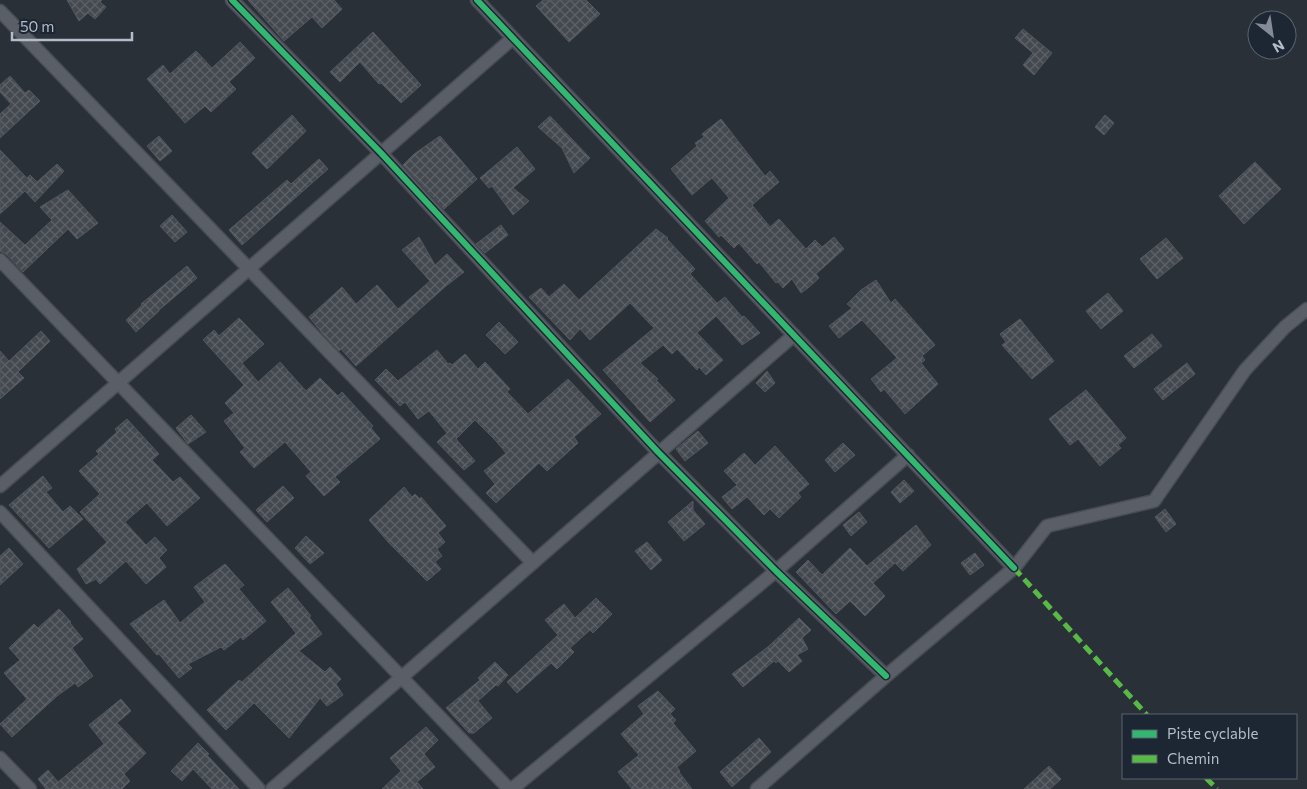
<svg xmlns="http://www.w3.org/2000/svg" width="1307" height="789" font-family="Commissioner,sans-serif">
<style>
.building{fill:url(#building-cross-hatch);stroke:#52575f}
.lines{fill:none;stroke-linecap:round;stroke-linejoin:round}
.minor-casing{stroke:#484c53;stroke-width:15}
.minor{stroke:#5a5e66;stroke-width:12}
.quiet{stroke:#58b947;stroke-width:5;stroke-dasharray:10 5;stroke-linecap:butt}
.cycleway-casing{stroke:#1d2633;stroke-width:9}
.cycleway{stroke:#33b770;stroke-width:6}
</style>
<defs>
<pattern id="building-cross-hatch" width="8" height="8" patternUnits="userSpaceOnUse" patternTransform="scale(1.25)"><rect width="8" height="8" fill="#444950"/><path d="M0 0l8 8M0 8l8-8" fill="none" stroke="#5d6168"/></pattern>
</defs>
<rect width="100%" height="100%" fill="#2a3038"/>
<path class="building" d="M67,0H102L100,2L106,7L95,19L88,13L79,21Z
M248,0H334L342,9L322,28L312,17L284,41Z
M543,0H586L600,14L569,42L536,6Z
M1023,29L1052,53L1034,75L1023,65L1033,53L1015,38Z
M373,32L421,85L401,103L381,83L379,84L360,62L340,82L330,72Z
M240,42L255,58L229,82L236,89L211,112L205,106L185,123L147,79L163,65L170,74L196,51L212,68Z
M10,76L25,93L29,90L40,101L0,138V114L11,104L0,92V85Z
M292,115L306,131L267,169L252,153Z
M1105,115L1114,123L1104,135L1095,127Z
M550,116L590,158L574,173L562,148L538,127Z
M721,119L765,176L770,171L779,182L752,205L770,227L779,219L806,249L815,240L822,247L834,237L844,249L816,274L819,278L808,288L801,293L792,279L783,288L778,282L776,283L759,262L757,264L739,243L734,248L721,235L719,237L705,221L729,198L712,178L692,195L671,169L697,146L695,143L704,137L702,134Z
M159,136L172,151L160,161L147,146Z
M440,136L477,179L444,209L403,165L414,154Z
M517,147L535,169L513,188L529,201L513,215L492,186L489,188L480,178Z
M0,150L27,178L30,175L37,182L57,164L64,171L35,202L25,191L0,214Z
M319,159L328,169L242,245L229,230L287,180L291,184Z
M1255,162L1281,189L1244,224L1219,196Z
M68,190L98,223L77,239L68,229L23,272L6,254L0,251V222L25,245L52,220L40,207Z
M172,215L187,232L175,242L160,226Z
M501,225L508,235L485,253L476,244Z
M656,229L668,238L667,239L695,269L690,274L717,303L725,297L742,317L744,316L760,333L742,345L716,316L697,333L723,360L706,375L699,367L697,370L677,349L672,354L663,345L640,363L658,379L656,380L675,400L650,422L603,370L654,328L630,303L590,340L580,329L570,340L529,297L541,288L549,297L564,284L579,300Z
M419,237L435,265L447,254L464,272L446,286L356,366L341,349L339,351L323,334L309,317L342,287L356,304L377,285L398,309L430,281L402,250Z
M1166,238L1183,258L1157,279L1140,259Z
M187,266L197,278L159,310V311L136,332L126,320L142,305L141,304Z
M876,280L891,303L895,299L935,345L922,356L925,360L921,363L938,384L905,414L884,389L881,392L871,379L897,358L862,320L839,338L829,326L852,308L847,304L861,290Z
M1108,293L1123,311L1101,329L1086,311Z
M239,318L264,344L242,363L258,382L280,362L306,391L320,378L338,396L342,392L373,426L371,428L380,439L335,477L340,482L324,496L306,476L311,472L285,442L254,468L240,452L245,448L224,421L234,413L225,403L244,385L203,340L214,330L219,336Z
M1020,319L1054,361L1032,379L1002,345L1006,342L1000,334Z
M499,322L518,342L505,354L486,335Z
M41,331L50,341L20,370L18,372L24,378L0,399V351L9,361Z
M1152,334L1162,346L1134,368L1124,356Z
M437,350L448,364L450,363L452,365L465,354L478,369L485,362L510,389L507,392L528,414L568,379L601,414L574,437L578,443L547,471L539,463L496,503L486,493L495,484L484,471L506,453L496,441L475,420L456,439L475,461L464,470L437,442L447,433L429,411L418,419L405,402L400,406L375,380L386,369L398,381Z
M1187,363L1195,374L1163,400L1154,389Z
M767,371L775,383L765,392L756,383Z
M1086,390L1126,438L1118,445L1121,448L1100,466L1078,439L1070,445L1049,419Z
M191,415L206,432L188,444L176,428Z
M127,419L159,454L152,460L173,482L180,477L200,498L167,526L147,503L125,522L146,545L155,537L167,550L159,558L166,567L146,584L126,561L100,584L96,579L86,584L77,569L107,542L80,512L100,494L79,471L99,454L96,451L117,432L115,429Z
M698,431L708,443L685,461L676,449Z
M843,443L855,455L835,472L825,460Z
M775,446L809,484L798,493L801,497L779,518L770,509L764,515L747,497L732,509L722,497L737,485L724,471L744,453L755,465Z
M43,476L52,488L46,492L63,512L70,506L83,519L49,548L9,505Z
M904,480L914,491L900,503L891,492Z
M283,486L294,498L267,522L256,510Z
M404,487L412,497L415,494L420,499L421,497L446,526L438,533L445,542L437,549L442,556L435,562L441,569L427,581L389,543L369,520Z
M693,501V510L705,524L684,541L668,522Z
M1165,509L1176,524L1166,532L1155,517Z
M859,512L867,522L851,536L843,525Z
M916,525L931,545L903,571L895,563L873,583L885,596L865,616L850,601L836,614L796,572L808,560L822,575L850,548L867,566Z
M306,536L324,553L310,564L295,548Z
M647,542L662,560L651,570L635,551Z
M9,548L23,564L0,585V556Z
M975,553L984,565L970,575L961,563Z
M225,564L244,585L239,589L266,621L243,640L241,637L224,650L221,647L188,664L192,668L179,678L159,654L157,655L130,624L164,600L180,623L205,602L194,587Z
M288,588L311,616L309,617L322,634L299,651L325,672L330,667L341,679L336,684L343,695L327,706L320,698L289,738L254,703L226,730L207,710L239,680L242,682L296,633L271,602Z
M596,598L612,614L593,633L590,630L570,648L574,652L557,669L551,663L517,693L507,682L558,635L545,620L564,604L575,618Z
M59,609L71,622L70,623L83,639L72,648L93,676L78,687L75,683L57,696L12,737L0,724L27,699L4,673L20,660L9,648L34,624L38,628Z
M799,618L811,630L802,638L808,649L797,655L802,661L789,672L778,661L776,663L774,661L743,687L732,674L769,646Z
M495,662L508,675L498,686L496,685L478,701L492,718L474,733H469L446,708L480,680L478,678Z
M658,691L675,709L670,714L676,720L673,723L696,751L677,767L680,771L679,772L692,789H632L618,772L639,755L621,734L644,714L638,706Z
M121,699L131,711L117,723L146,753L124,774L130,781L122,789H46L38,779L48,770L58,782L104,744L89,725Z
M426,727L438,740L424,754L435,767L417,782L423,789H382L401,771L390,758Z
M759,738L771,752L732,787L720,772Z
M198,743L209,754L207,755L239,789H212L193,769L182,781L171,771Z
M1049,766L1061,779L1050,789H1024Z"/>
<g class="lines">
<g class="minor-casing">
<path id="minor" d="M232,0L381,153L658,452L776,571L886,676
M477,0L1014,568
M0,11L533,563
M0,260L509,789
M0,486L513,38
M0,512L259,789
M0,758L30,789
M272,789L402,677L794,335
M512,789L776,571L908,455
M757,789L886,676L1014,568L1047,526L1154,501L1245,370L1285,327L1307,309"/>
</g>
<use href="#minor" class="minor"/>
<path class="quiet" d="M1014,568L1147,715
M1206,778L1217,789"/>
<g class="cycleway-casing">
<path id="cycleway" d="M232,0L381,153L658,452L776,571L886,676
M477,0L1014,568"/>
</g>
<use href="#cycleway" class="cycleway"/>
</g>
<rect x="1122" y="714" width="175" height="65" fill="#1d2633" stroke="#59626f"/>
<rect x="1132" y="730" width="25" height="8" fill="#33b770" stroke="#59626f"/>
<text x="1167" y="739" font-size="15" fill="#b4bcc9">Piste cyclable</text>
<rect x="1132" y="755" width="25" height="8" fill="#58b947" stroke="#59626f"/>
<text x="1167" y="764" font-size="15" fill="#b4bcc9">Chemin</text>
<g transform="translate(1272 35) rotate(150)"><circle r="24" fill="#1d2633" stroke="#59626f"/>
<path d="M0-4L9 19L0 12L-9 19Z" fill="#848b96"/>
<text y="-8" font-size="14" font-weight="bold" text-anchor="middle" fill="#b4bcc9">N</text>
</g>
<path d="M12 32v8h120v-8" fill="none" stroke="#b4bcc9" stroke-width="2.5"/>
<text x="20" y="32" font-size="15" fill="#b4bcc9" stroke="#1d2633" stroke-width="4" paint-order="stroke">50 m</text>
</svg>
